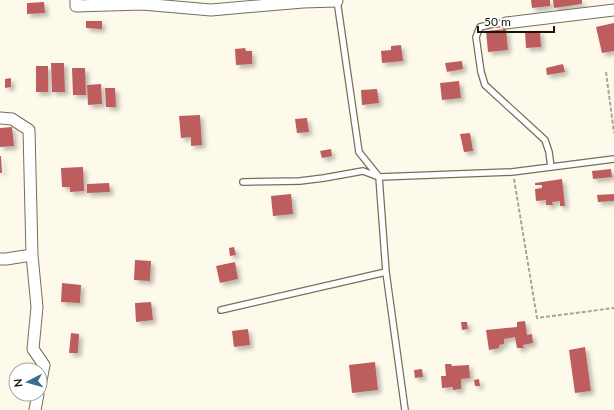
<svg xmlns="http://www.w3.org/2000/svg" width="614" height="410" font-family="Lato,sans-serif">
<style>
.building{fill:#be5d5d;filter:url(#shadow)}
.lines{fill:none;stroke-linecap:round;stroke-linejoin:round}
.service-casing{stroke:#746f59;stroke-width:8}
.minor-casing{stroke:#746f59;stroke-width:13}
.path{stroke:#a9a599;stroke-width:2;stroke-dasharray:4 2;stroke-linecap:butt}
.service{stroke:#fff;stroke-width:5.5}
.minor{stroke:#fff;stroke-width:11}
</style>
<defs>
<filter id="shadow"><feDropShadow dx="3.5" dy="3.5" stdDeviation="2" flood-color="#0004"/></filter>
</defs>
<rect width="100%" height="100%" fill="#fefaeb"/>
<path class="building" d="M531,0H550V6L532,8Z
M553,0H582V4L554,8Z
M44,2L45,13L27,14V3Z
M86,21H102V29L86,28Z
M614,23V51L602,53L596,27Z
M506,29L508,50L488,52L486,31Z
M540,31L541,47L526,48L525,32Z
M401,45L403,61L382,63L381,51L391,50V46Z
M245,48L246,51H252V64L236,65L235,49Z
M462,61L463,69L447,72L445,63Z
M51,63H64L65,92H52Z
M563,64L565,72L547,75L546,68Z
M36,66H48V92H36Z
M72,68H85L86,95H73Z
M11,78V87L5,88V79Z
M459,81L461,98L442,100L440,83Z
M101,84L102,104L88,105L87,85Z
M105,88H115L116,107H106Z
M377,89L379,103L362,105L361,90Z
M200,115L202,145L191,146V137L181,138L179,116Z
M307,118L309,132L297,133L295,119Z
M12,127L14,146L0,147V128Z
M470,133L473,151L464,152L460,134Z
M331,149L332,156L322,158L320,151Z
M0,156H1L2,173H0Z
M83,167L84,191L70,192V187H62L61,168Z
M611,169L612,177L593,179L592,171Z
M562,179L565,206H560V201L552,202L553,205H546V200L536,201L535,189L542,188V185H535V183Z
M109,183L110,192L87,193V184Z
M291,194L293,214L273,216L271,196Z
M614,194V201L598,202L597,195Z
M234,247L236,255L230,256L229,248Z
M135,260L151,261L150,281L134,280Z
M235,262L238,279L220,283L216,266Z
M62,283L81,285L80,303L61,302Z
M151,302L153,320L136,322L135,303Z
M525,321L527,335L532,334L533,343L523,345L524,348H517L515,337L504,339V344L499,345V348L489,350L486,330L517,327V322Z
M461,322H467L468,329L462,330Z
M248,329L250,345L234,347L232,331Z
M71,333L79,334L78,353H69Z
M585,347L591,391L575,393L569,350Z
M375,362L378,390L352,393L349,365Z
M445,364H451L452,366L469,365L470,378L461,379V389L453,390V387L442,388L441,376H446Z
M422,369L423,377L415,378L414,370Z
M479,379L480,386H475L474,380Z"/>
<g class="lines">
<g class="service-casing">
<path id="service" d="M337,0L359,152L379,177L386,272L405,410
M506,23L493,24L480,27L476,37L481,72L485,85L545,140L549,152L551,167
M243,182L300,181L324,178L363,171L379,177L512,172L614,159
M221,310L386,272"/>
</g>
<g class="minor-casing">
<path id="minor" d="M76,0V6L142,4L211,10L303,2L337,1
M506,23L614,10
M0,118L12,119L29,130L32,255L37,307L33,349L44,365L40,386
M0,259H6L32,255
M35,410L38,394"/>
</g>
<path class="path" d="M606,72L614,133
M514,179L537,318L614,308"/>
<use href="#service" class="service"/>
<use href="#minor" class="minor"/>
</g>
<g transform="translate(28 382) rotate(264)"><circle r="19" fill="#ffffff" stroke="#a2a19e"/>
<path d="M0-3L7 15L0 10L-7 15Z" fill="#386f8a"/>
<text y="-6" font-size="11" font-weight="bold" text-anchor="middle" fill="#17150c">N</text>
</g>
<path d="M478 26v6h76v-6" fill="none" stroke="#17150c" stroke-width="2"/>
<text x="484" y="26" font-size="12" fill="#17150c" stroke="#ffffff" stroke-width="3" paint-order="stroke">50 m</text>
</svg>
